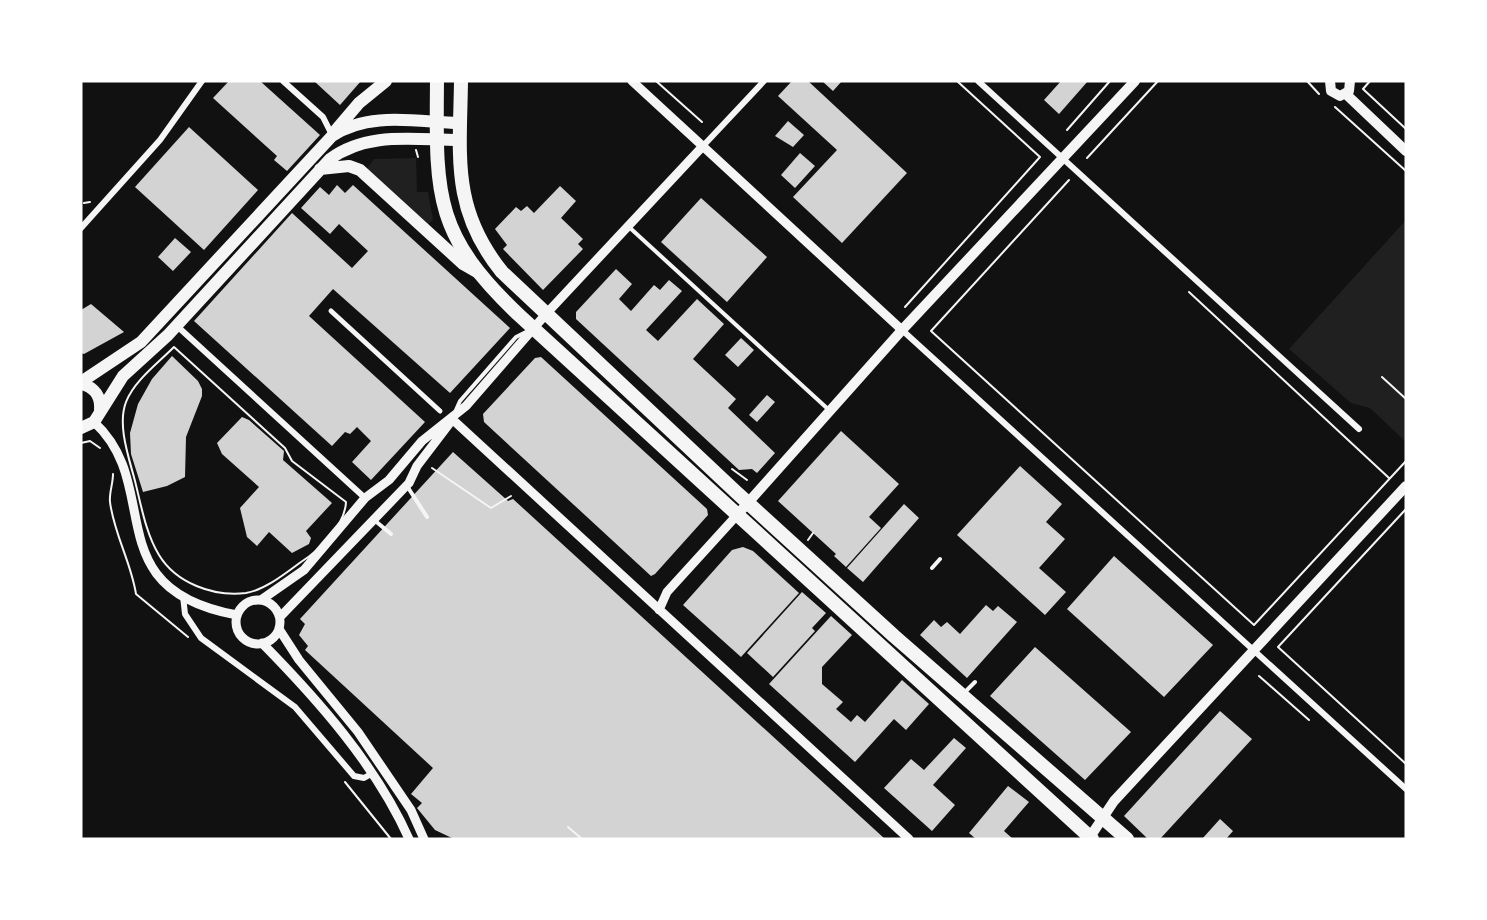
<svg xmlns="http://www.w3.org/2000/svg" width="1487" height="920" font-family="'Archivo Narrow',sans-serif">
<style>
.green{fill:#202020}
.building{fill:#d3d3d3}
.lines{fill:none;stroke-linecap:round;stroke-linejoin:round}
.path{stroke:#f5f5f5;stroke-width:2}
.service{stroke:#f5f5f5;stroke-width:4}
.pedestrian{stroke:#f5f5f5;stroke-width:5}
.minor{stroke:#f5f5f5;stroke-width:6}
.tertiary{stroke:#f5f5f5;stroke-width:9}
.secondary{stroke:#f5f5f5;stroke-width:10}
.primary{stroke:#f5f5f5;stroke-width:12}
.trunk{stroke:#f5f5f5;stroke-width:14}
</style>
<rect width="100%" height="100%" fill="#111"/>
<path class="green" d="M416,158L417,192H428L433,220L427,225L366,170L374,159Z
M1406,220V442L1370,408L1351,403L1289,349Z"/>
<path class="building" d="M229,81H260L320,135L287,171L274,160L277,156L213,98Z
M314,81H361L340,105Z
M792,81H808L907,173L842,243L793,197L837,150L778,96Z
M822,81H842L833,91Z
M1061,81H1088L1059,114L1044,100Z
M788,121L804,135L793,147L775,136Z
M189,127L258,190L204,250L135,187Z
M800,153L815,166L795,188L781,175Z
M337,185L345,193L353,185L510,328L450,393L333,289L309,316L425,422L371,480L352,462L371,441L357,427L350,434L345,432L332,446L194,321L292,213L352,268L368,251L339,224L330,234L301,208L320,187L329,195Z
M560,186L576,201L561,218L583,239L578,244L583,249L543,290L503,249L507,245L495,229L516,207L521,211L527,206L534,213Z
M701,198L767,257L727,302L661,242Z
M175,238L191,252L173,271L158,257Z
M616,269L632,284L619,299L631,311L654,285L660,290L669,280L682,291L646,330L658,341L697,299L724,324L693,359L736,399L728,408L775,453L757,473L752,469L739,470L576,319V312Z
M91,304L124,332L84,354L81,353V310Z
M741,338L754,350L738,367L725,355Z
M172,356L198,381L202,389V396L186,437L185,477L167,486L143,492L131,454L130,433L138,404L152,379Z
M541,357L707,509L708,515L655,574L651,576L484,422L483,414L535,358Z
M767,395L775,402L757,422L749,415Z
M242,417L249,420L284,451L283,460L332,503L306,531L311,538L309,544L292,553L269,532L257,546L247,537L240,508L259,487L222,454L217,443Z
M841,431L899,484L869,517L881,528L846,567L834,556L836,554L778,501Z
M453,452L508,501L513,499L885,839H454L435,830L417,808L422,803L411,794L433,768L305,650L308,646L299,635L305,624L300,619Z
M1020,466L1062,504L1046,522L1065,539L1039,568L1066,592L1045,615L957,535Z
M904,504L919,518L863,582L847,568Z
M743,547L753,551L799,593L741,657L683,605L732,550Z
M1114,556L1213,645L1164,697L1067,609Z
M802,592L826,613L812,628L815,631L773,677L747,653Z
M986,605L993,611L998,606L1017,622L967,678L920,635L934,620L941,627L947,622L960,634Z
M831,616L852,635L822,667V684L843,702L836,709L851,722L857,715L865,722L902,680L929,704L906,730L894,719L855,762L769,684Z
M1035,647L1131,732L1085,780L990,696Z
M1220,711L1252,739L1160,839H1148L1124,816Z
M954,738L966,748L933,785L955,805L932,831L884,788L911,759L924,770Z
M1008,786L1029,802L1004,831L1013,839H976L969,833Z
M1220,819L1233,831L1226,839H1202Z"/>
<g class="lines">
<path class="path" d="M656,81L702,122
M1307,81L1319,94
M1370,81L1363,89L1406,129
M1335,107L1406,171
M1067,130L1110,81
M416,150L418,157
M1087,158L1158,81
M1069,180L931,331L1254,625L1406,461
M84,203L90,202
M1189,292L1389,478
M905,307L1040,157L957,81
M174,347L285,448L292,461L346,502C345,525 320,550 301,562C286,573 265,590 246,593C213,597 176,583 159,555C146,534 141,505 135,481C129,458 117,425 126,402C134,381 158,363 174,347Z
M1382,377L1406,399
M81,443L90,441L100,448
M432,468L491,508L511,496
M732,469L747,480
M113,474C113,484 109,493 110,502C114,534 131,562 136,594L188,637
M1406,509L1278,647L1406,764
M808,540L813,533
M1259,676L1309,720
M345,782L391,839
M568,827L582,839"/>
<path class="service" d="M629,227L829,410
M456,410L460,401L516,337L526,332
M407,486L427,517
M373,519L391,534
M932,568L940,559
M965,692L975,682"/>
<path class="pedestrian" d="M331,311L440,411"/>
<path class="minor" d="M283,81L323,117L332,135
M978,81L1359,429
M703,146L764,81
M81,228L160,140L202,81
M177,326L365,498
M902,330L1406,789
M183,596L185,614L201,638L295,707L354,776L364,778L371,774"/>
<path class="tertiary" d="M632,81L902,330
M452,419L909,839
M94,422C165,487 95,589 237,615
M261,600L304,570L365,498L389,480L422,441L466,406L546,314L703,146
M236 622a22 22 0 1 1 44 0a22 22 0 1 1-44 0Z
M659,610L667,592L738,514
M280,617L409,483L417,466L449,424
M279,629L299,660L358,732L411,810L424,839
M262,643C318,700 376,765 409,839"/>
<path class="secondary" d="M1330,81L1331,91L1340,96L1349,91L1350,81
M1346,94L1406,151
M738,514L902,330L1135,81
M1090,837L1114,801L1406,486"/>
<path class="primary" d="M336,130L359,103L386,81
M320,169L349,166L360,170L463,264L477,272
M81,382L141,342L332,136C369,111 417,122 459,123
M81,384C95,387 101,397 100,410
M81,428L94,422L123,376L168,335L330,159C368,131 414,140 459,140"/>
<path class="trunk" d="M437,81C436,195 433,234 520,316L1092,839
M461,81C460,156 451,209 502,272L736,492L894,636L1127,839"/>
</g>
<rect width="1487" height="920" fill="none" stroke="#ffffff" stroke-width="165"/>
</svg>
